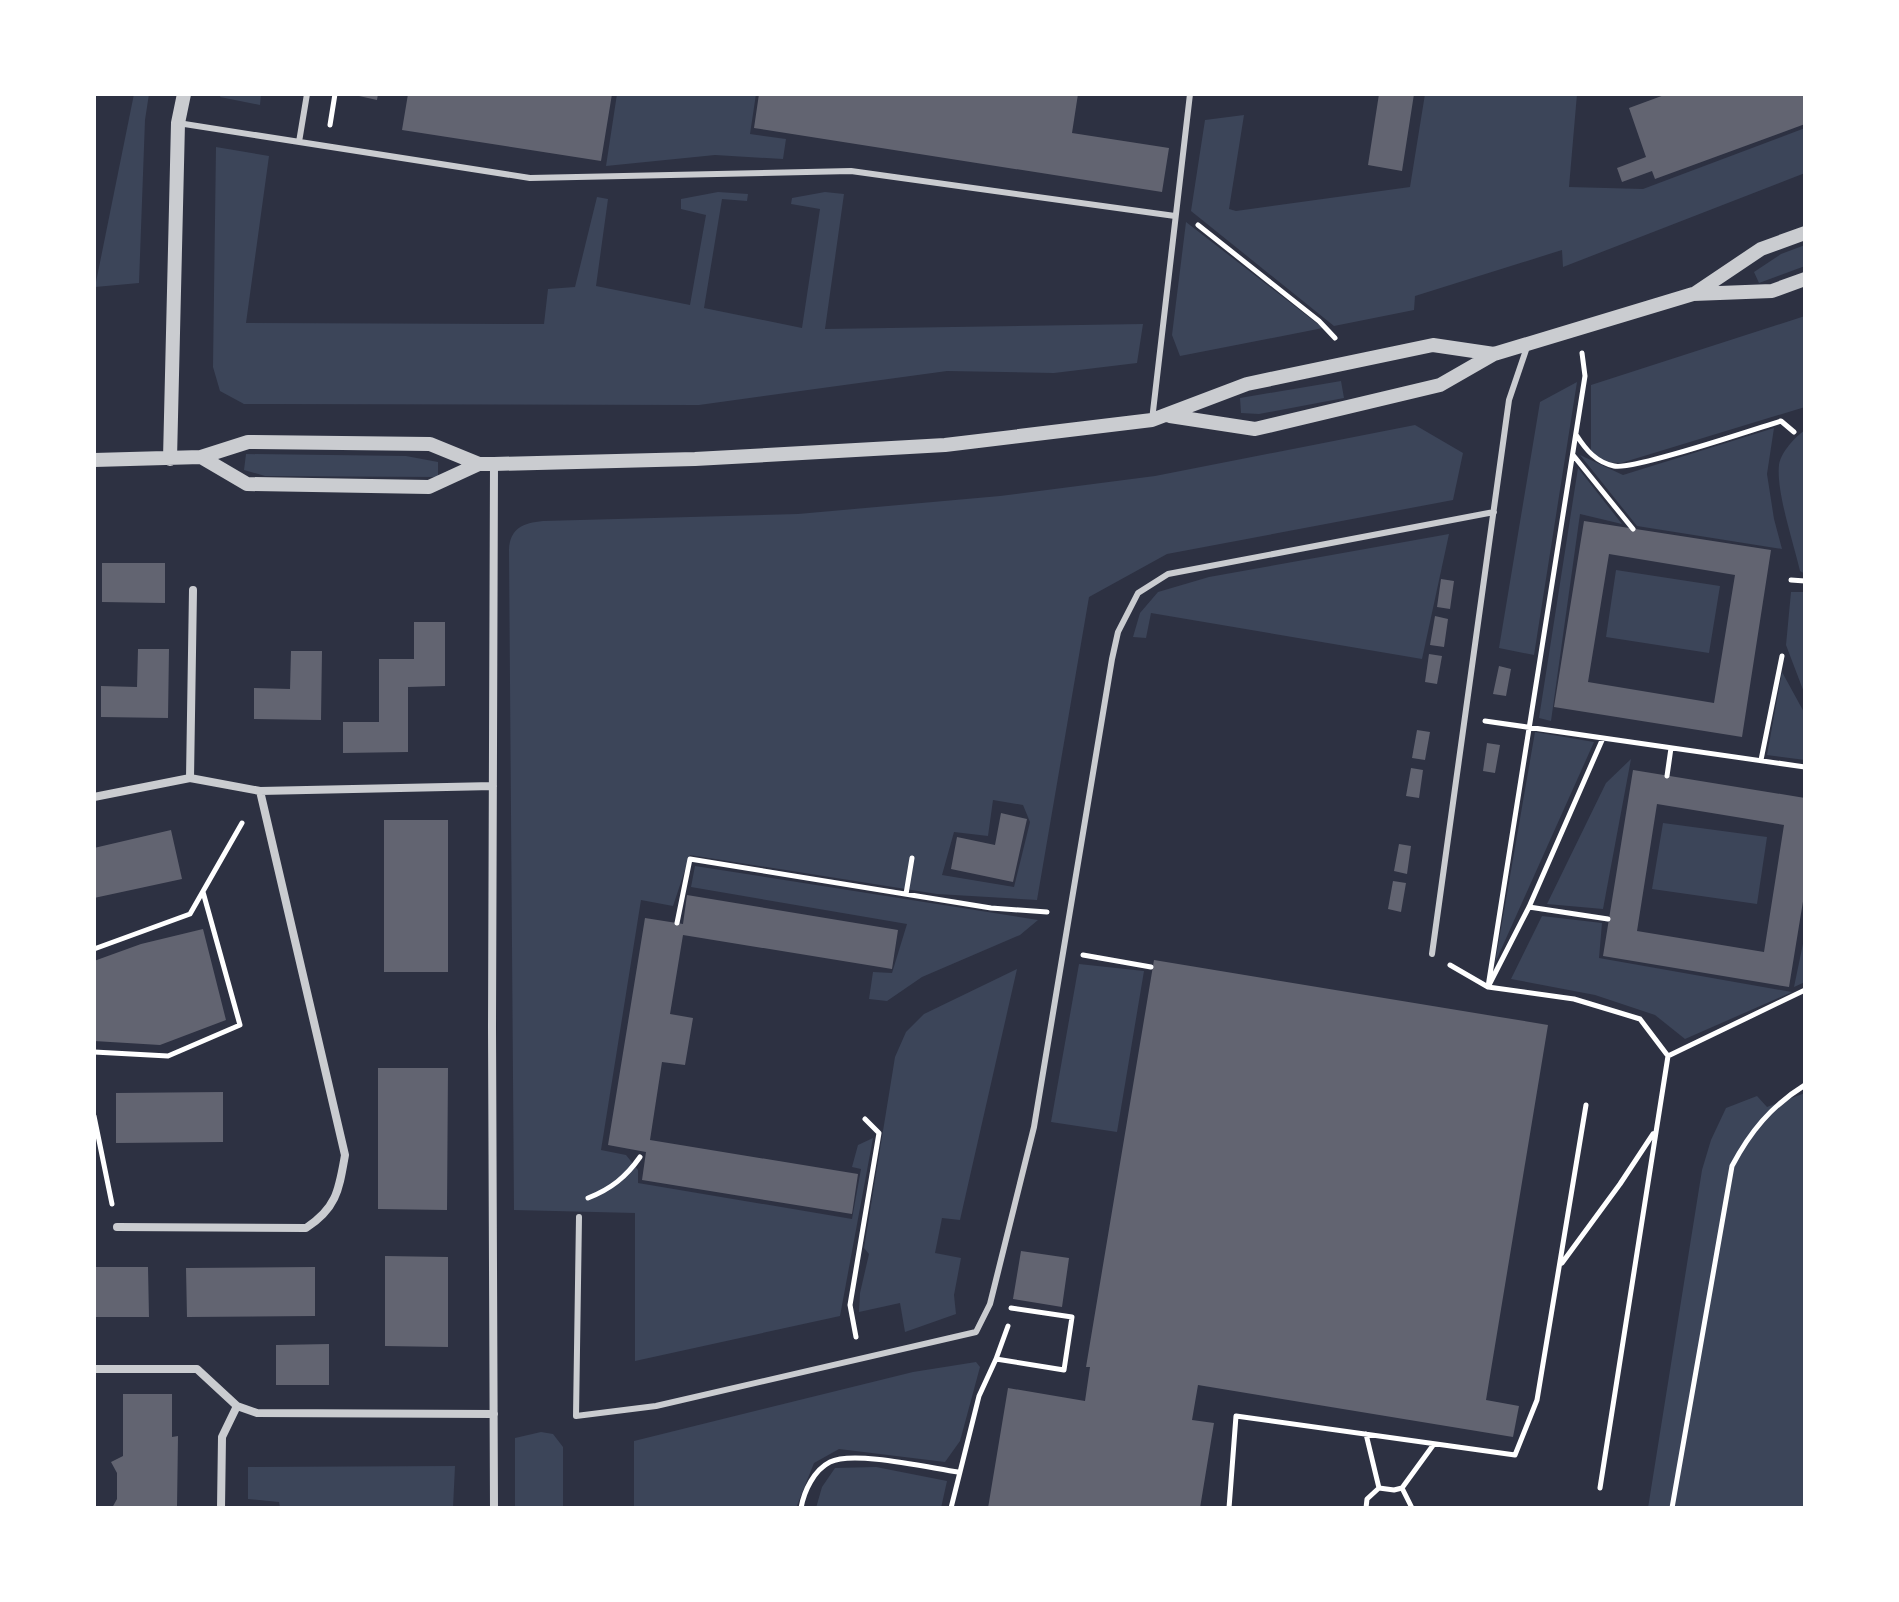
<svg xmlns="http://www.w3.org/2000/svg" width="1899" height="1602" font-family="'Archivo Narrow',sans-serif">
<style>
.green{fill:#3c4559;fill-rule:evenodd}
.building{fill:#626471;fill-rule:evenodd}
.lines{fill:none;stroke-linecap:round;stroke-linejoin:round}
.path{stroke:#fff;stroke-width:5}
.service{stroke:#caccd0;stroke-width:6}
.minor{stroke:#caccd0;stroke-width:8}
.tertiary{stroke:#caccd0;stroke-width:14}
</style>
<rect width="100%" height="100%" fill="#2d3142"/>
<path class="green" d="M134,94H149L145,120L139,283L95,287Z
M221,94H261L260,105L220,97Z
M617,94H756L750,134L786,139L783,159L715,155L606,166Z
M1425,94H1577L1569,187L1643,189L1805,128V173L1563,267L1562,250L1415,296L1414,310L1334,326L1191,211L1205,120L1244,115L1229,209L1236,211L1410,187Z
M216,147L269,156L246,323L544,324L548,289L575,287L597,197L608,199L596,286L690,305L706,215L681,209V199L718,192L748,194L747,201L722,199L704,308L802,328L820,209L791,204L792,198L825,192L844,194L825,329L1143,324L1137,363L1054,373L947,371L699,405L244,404L220,391L213,367Z
M1186,222L1323,328L1180,356L1172,335Z
M1805,245V266L1759,283L1754,272L1781,254Z
M1805,316V407L1621,463L1603,462L1591,451V385Z
M1341,381L1344,398L1259,414L1241,413L1240,398Z
M1577,382L1534,655L1499,648L1540,402Z
M1415,425L1463,453L1453,500L1167,554L1089,597L1037,900L937,894L690,855L673,906L641,900L601,1150L626,1155L638,1170V1183L852,1219L861,1169L852,1167L858,1145L873,1138L840,1316L635,1361V1213L514,1210L509,550C510,528 523,523 543,521L798,514L1000,496L1155,476ZM993,800L1023,805L1030,822L1014,887L942,875L954,832L988,836Z
M1774,428L1767,474L1774,519L1782,549L1637,526L1580,455L1623,475Z
M1805,430V574L1800,571C1794,544 1776,492 1779,465C1781,452 1795,437 1805,430Z
M246,454L406,456L438,462V477L265,476L244,470Z
M1578,468L1622,524L1580,514L1551,721L1539,718Z
M1449,534L1422,659L1151,613L1146,638L1133,637L1140,613L1158,592L1209,577Z
M1616,570L1720,586L1709,653L1606,637Z
M1791,592H1805V695L1786,645Z
M1782,672L1805,714V760L1767,755Z
M1535,732L1594,742L1495,963Z
M1631,759L1603,909L1547,904L1606,783Z
M1663,823L1767,837L1757,904L1652,889Z
M695,866L1038,920L1020,935L922,977L887,1001L869,999L873,972L892,973L907,924L691,887Z
M1542,916L1602,923L1599,958L1792,992L1685,1039L1655,1015L1595,995L1511,979Z
M1805,934V982L1794,987Z
M1079,964L1144,971L1117,1132L1051,1122Z
M1017,969L960,1220L942,1218L935,1253L961,1258L954,1295L956,1314L905,1332L900,1303L859,1312L860,1293L869,1254L864,1248L895,1057L906,1032L924,1014Z
M1805,1093V1508H1648L1702,1170L1711,1140L1726,1108L1757,1096L1767,1107Z
M976,1362L980,1367L960,1441L945,1462L839,1449L814,1463L796,1508H634V1441L913,1372Z
M541,1432L553,1434L563,1447V1508H515V1438Z
M455,1466L453,1508H280L279,1502L248,1499V1467Z
M876,1467L947,1481L941,1508H816L822,1487L835,1468Z"/>
<path class="building" d="M350,94H378L377,100Z
M408,94H612L601,161L402,130Z
M759,94H1078L1072,133L1169,148L1162,192L754,128Z
M1379,94H1414L1402,171L1368,165Z
M1667,94H1805V124L1655,179L1652,171L1622,182L1617,168L1646,157L1629,108Z
M1584,521L1771,550L1742,737L1554,707ZM1609,554L1735,575L1714,703L1588,682Z
M102,563H165V603L102,602Z
M1441,579L1454,581L1450,609L1437,607Z
M1435,616L1448,619L1444,647L1430,645Z
M414,622H445V686L408,687V752L343,753V722H379V659H414Z
M138,649H169L168,718L101,717V686L137,687Z
M291,651H322L321,720L254,719V688L290,689Z
M1429,654L1442,656L1437,684L1425,682Z
M1499,666L1511,669L1506,696L1493,694Z
M1417,730L1430,732L1425,760L1412,758Z
M1487,743L1500,745L1495,773L1483,771Z
M1411,768L1423,770L1419,798L1406,796Z
M1633,770L1805,798V889L1789,987L1603,956ZM1657,804L1784,825L1764,952L1637,931Z
M1001,813L1027,819L1013,882L951,869L957,837L995,845Z
M384,820H448V972H384Z
M171,830L182,879L94,898V848Z
M1399,844L1411,846L1407,874L1394,871Z
M1393,881L1406,883L1401,912L1388,909Z
M687,895L898,930L892,969L683,935L670,1014L693,1018L685,1065L662,1062L650,1140L858,1174L852,1214L642,1180L646,1152L608,1145L645,918L683,924Z
M203,929L226,1020L160,1045L94,1041V961L141,944Z
M1154,960L1548,1025L1486,1400L1519,1406L1513,1437L1198,1385L1192,1420L1214,1423L1200,1508H988L1008,1388L1085,1401L1090,1367H1086Z
M378,1068H448L447,1210L378,1209Z
M223,1092V1142L116,1143V1093Z
M1021,1251L1069,1258L1062,1307L1013,1299Z
M385,1256L448,1257V1347L385,1346Z
M94,1267H148L149,1317H94Z
M315,1267V1316L187,1317L186,1268Z
M329,1344V1385H276V1345Z
M123,1394H172V1437L178,1436L177,1508H112L117,1499V1473L111,1462L123,1456Z"/>
<g class="lines">
<path class="path" d="M330,125L335,94
M1198,225L1319,321L1335,338
M1582,353L1585,376L1488,987L1529,907L1603,738
M1577,436C1586,450 1596,462 1614,466C1631,471 1755,429 1781,421L1794,432
M1573,455L1633,529
M1791,580L1805,581
M1485,721L1805,767
M1761,760L1782,656
M1667,776L1671,748
M906,894L912,858
M1529,907L1608,919
M677,923L690,859L991,908L1047,912
M94,949L190,914L242,823
M1083,955L1151,967
M1450,965L1488,987L1574,999L1640,1019L1668,1056L1600,1488
M94,1052L168,1056L240,1025L203,892
M1668,1056L1805,990
M94,1116L112,1204
M588,1198C611,1189 626,1177 640,1157
M1562,1263L1620,1184L1653,1134
M856,1337L850,1305L879,1133L865,1119
M996,1359L1008,1326
M1366,1434L1379,1488L1367,1499L1366,1508
M1379,1488L1394,1490L1402,1488
M801,1508C804,1491 814,1470 830,1462C853,1450 930,1468 958,1472
M951,1508L979,1396L996,1359L1064,1370L1072,1317L1011,1308
M1229,1508L1236,1416L1515,1455L1537,1400L1586,1105
M1412,1508L1402,1488L1434,1444
M1672,1508L1732,1166C1750,1132 1771,1106 1805,1085"/>
<path class="service" d="M178,123L530,178L851,171L1175,216
M299,142L307,94
M1152,420L1190,94
M1432,954L1509,400L1527,347
M579,1217L576,1416L656,1406L976,1332L990,1304L1034,1127L1112,659L1118,632L1138,593L1168,574L1494,512"/>
<path class="minor" d="M494,464L492,1027L494,1508
M190,778L193,590
M94,797L190,778L260,791L493,786
M117,1227L306,1228C337,1208 339,1189 345,1155L260,791
M94,1369H197L237,1406L257,1413L494,1414
M221,1508L222,1437L237,1406"/>
<path class="tertiary" d="M1694,294L1761,249L1805,233
M1170,416L1255,429L1440,385L1494,354L1693,294L1772,291L1805,279
M201,457L247,484L429,487L479,464
M170,459L178,123L184,94
M94,460L201,457L248,442L430,444L479,464H494L695,459L945,445L1152,420L1247,384L1433,345L1494,354"/>
</g>
<rect width="1899" height="1602" fill="none" stroke="#ffffff" stroke-width="192"/>
</svg>
